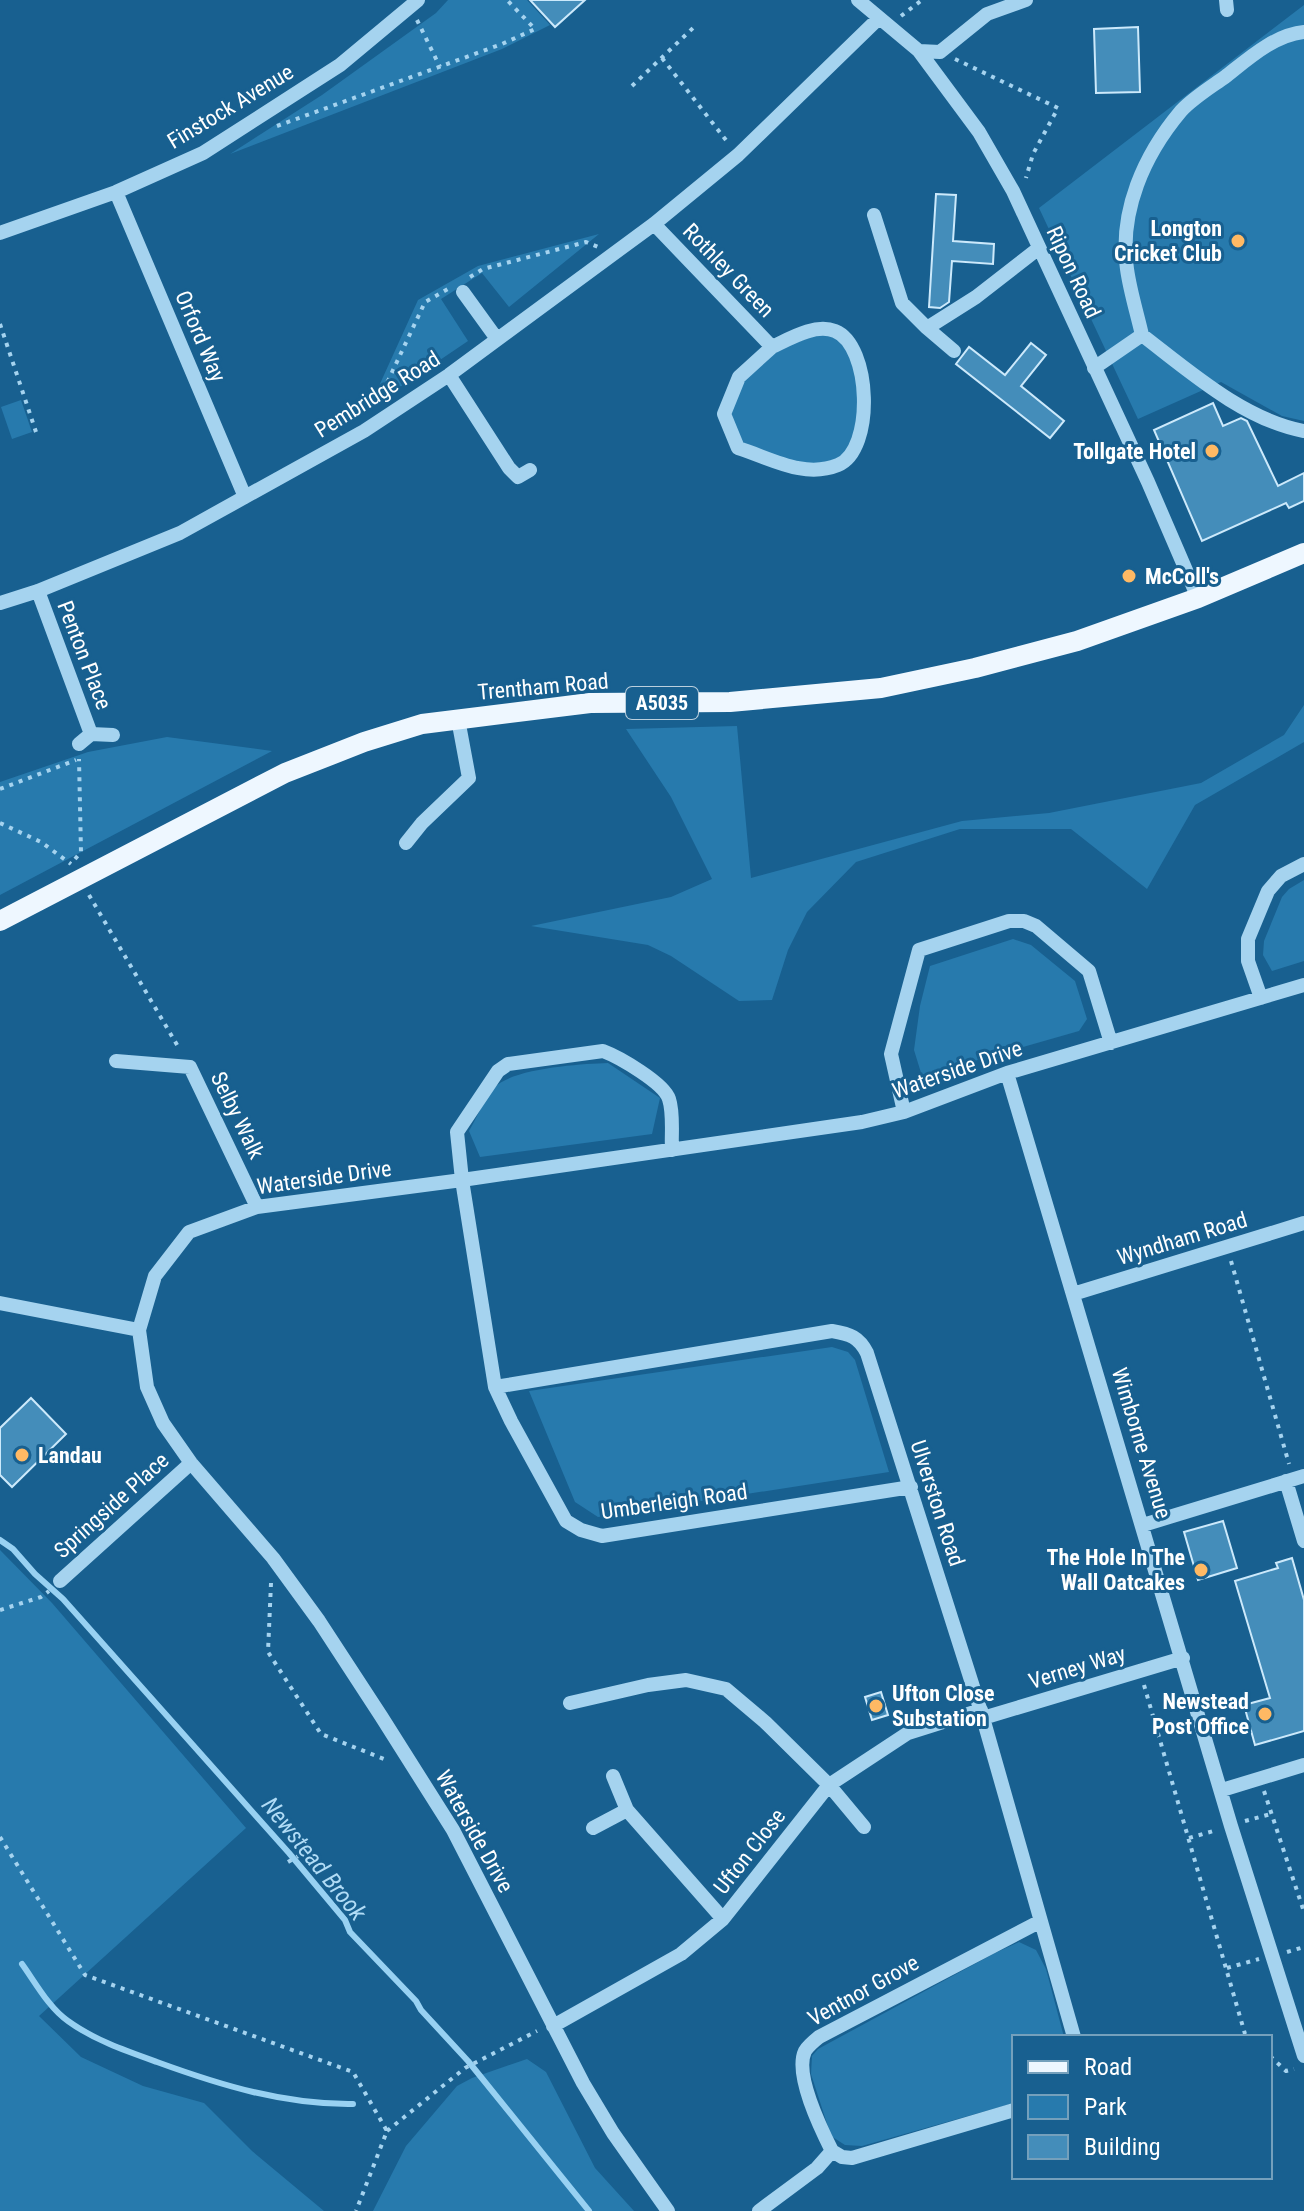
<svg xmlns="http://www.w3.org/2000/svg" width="1304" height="2211" font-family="'Roboto Condensed',sans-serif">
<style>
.green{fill:#277aad}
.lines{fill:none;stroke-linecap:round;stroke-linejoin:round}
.stream{stroke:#98d1f2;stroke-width:6}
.building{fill:#448dba;stroke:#cce9fb;stroke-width:2}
.path{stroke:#a5d3ef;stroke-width:4;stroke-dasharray:4 6;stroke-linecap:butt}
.minor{stroke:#a5d3ef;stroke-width:14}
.major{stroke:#eef7ff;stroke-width:20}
.poi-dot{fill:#ffb964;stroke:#186090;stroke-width:3}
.labels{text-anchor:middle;stroke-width:6;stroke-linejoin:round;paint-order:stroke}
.shield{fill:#186090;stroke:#bacfde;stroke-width:2}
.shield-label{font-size:20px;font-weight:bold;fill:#fff}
.street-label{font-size:22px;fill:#fff;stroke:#186090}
.poi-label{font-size:22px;font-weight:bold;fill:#fff;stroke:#186090;text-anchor:end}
.water-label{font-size:24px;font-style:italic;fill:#b1dcf6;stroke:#186090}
</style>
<rect width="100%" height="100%" fill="#186090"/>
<path class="green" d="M448,0H527L550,25L502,49L230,154L322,95L436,13Z
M1304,5V421L1282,416L1221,382L1138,419L1039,208Z
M599,234L509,307L482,273L441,299L468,341L369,408L418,300L478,266Z
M819,334L843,339L858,375V433L850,451L837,461L799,465L741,445L728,414L743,379L774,351Z
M21,400L32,432L12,439L1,407Z
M1304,705V742L1195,805L1147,889L1071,829H960L856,862L807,912L788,950L772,1000L739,1001L671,956L648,945L531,926L671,897L712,879L671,797L626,729L737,726L751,878L962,821L1049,813L1201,783L1284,735Z
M167,737L272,751L0,895V782L88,752Z
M1304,880V961L1272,971L1263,955L1264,941L1282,897L1289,889Z
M1013,939L1031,945L1075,981L1087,1019L1079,1031L922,1076L914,1050L920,1006L930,966Z
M608,1063L660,1098L652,1134L480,1157L469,1131C477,1118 484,1099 494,1088C512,1068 581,1064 608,1063Z
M832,1347L848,1352L855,1360L889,1472L598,1517L575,1502L529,1391Z
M0,1550L52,1603L246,1828L39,2016L81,2057L143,2086L204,2103L252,2151L324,2211H0Z
M1019,1942L1036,1950L1046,1969L1064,2037H1014V2103L862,2146L845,2145L831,2136L811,2074L812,2056L818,2049L995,1953Z
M527,2059L546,2072L595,2168L634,2211H373L406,2146L457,2086L472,2078Z"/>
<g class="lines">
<path class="stream" d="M0,1540L13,1549L35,1574L63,1599L289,1853L345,1920L350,1932L416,2001L421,2010L468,2061L589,2211
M22,1964C35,1982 49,2008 68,2021C94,2040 126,2051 157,2062C220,2085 285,2105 353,2104"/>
</g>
<path class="building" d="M530,0H585L555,27Z
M1138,27L1140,92L1096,93L1094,29Z
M936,194L956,195L953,241L994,244L993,264L952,261L949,302L940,308L929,307Z
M1031,343L1046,355L1021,386L1064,421L1050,438L956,364L969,347L1005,375Z
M1213,403L1223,426L1241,418L1247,421L1278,486L1304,473V501L1289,508L1286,503L1202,541L1154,430Z
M31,1398L66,1434L12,1487L0,1475V1428Z
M1223,1521L1237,1568L1198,1580L1184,1532Z
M1292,1558L1304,1600V1731L1255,1745L1244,1705L1270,1698L1235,1581L1278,1568L1276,1563Z
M881,1692L888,1715L872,1720L865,1697Z"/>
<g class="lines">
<path class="path" d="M901,16L922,0
M417,20L440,67
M662,58L729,144
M955,59L1058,108L1033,154L1026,178
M632,86L693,28
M277,126L502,44L535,29L507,0
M470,277L483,269L586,242L598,247
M0,324L36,432
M379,400L425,302L448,289
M0,789L76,760
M0,823L41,842L71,864
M75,859L81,852L79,759
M89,895L180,1050
M1231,1261L1289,1464
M271,1583L268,1652L321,1734L389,1761
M0,1610L41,1597L49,1591
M1144,1685L1245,2034L1248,2037
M1264,1791L1304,1912
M1245,1821L1271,1814
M0,1837L85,1975L353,2072L387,2131L356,2211
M1189,1838L1217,1830
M288,1862L300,1855
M1287,1952L1304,1947
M1227,1968L1259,1959
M1270,2056L1286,2071L1294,2069
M387,2131L465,2068L537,2031"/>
<path class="minor" d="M858,0L919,51L979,132L1013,191L1148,482L1198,598
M1226,0L1227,10
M919,51L940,52L987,14L1026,0
M116,192L245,497
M874,215L902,303L927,328
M654,224L772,347C789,339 815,323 835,331C871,345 875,450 838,465C804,479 770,458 738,448L724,414L739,377L772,347
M0,233L116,192L203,153L340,65L418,0
M463,292L497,339
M1142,335C1189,371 1244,420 1304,431
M954,351L927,328L976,297L1039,248
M1094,368L1142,335C1137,313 1130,291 1127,269C1119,211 1144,155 1181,111C1193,98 1211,87 1225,77C1248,59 1274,35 1304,32
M449,375L509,468L518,477L530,470
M38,591L91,734
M0,603L38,591L180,533L364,431L449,375L654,224L738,155L879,18
M79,744L91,734L113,735
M406,843L422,823L469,778L458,719
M1261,998L1248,961V939L1268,891L1281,876L1304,864
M116,1061L190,1067L257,1207
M1007,1073L1231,1826L1304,2056
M904,1112L891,1054L919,950L1009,921H1024L1036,926L1089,971L1111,1043
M672,1150C671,1135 674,1114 669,1099C664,1083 619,1057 603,1051L508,1064L498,1071L457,1132L462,1180L495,1387L511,1421L566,1521L581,1530L602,1536L911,1487
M1073,1294L1304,1223
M0,1303L139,1330
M495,1387L832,1331C850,1334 859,1337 867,1353L983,1718L1074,2037
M1286,1481L1304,1541
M1143,1525L1304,1476
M60,1581L191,1463
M570,1703L648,1685L686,1680L726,1689L765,1722L829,1785L864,1827
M983,1718L1183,1658
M613,1776L627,1810L723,1919
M1222,1790L1304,1765
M593,1828L627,1810
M553,2026L681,1954L723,1919L829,1785L908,1733L981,1710
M832,2151C821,2129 794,2074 805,2051C808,2046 814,2041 819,2037L1039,1922
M668,2211L613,2133L583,2083L453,1830L381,1716L319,1621L273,1558L191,1463L163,1423L147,1387L139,1330L155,1276L189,1232L257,1207L462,1180L862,1122L904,1112L1007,1073L1304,985
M759,2211L817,2168L832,2151L842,2157L852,2158L1014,2110"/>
<path class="major" d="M0,921L285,773L364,742L422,724L590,703L730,702L881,688L975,668L1077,641L1198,598L1304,553"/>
</g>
<g class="poi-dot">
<circle cx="1238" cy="241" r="8"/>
<circle cx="1212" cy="451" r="8"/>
<circle cx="1129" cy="576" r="8"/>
<circle cx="22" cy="1455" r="8"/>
<circle cx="1201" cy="1570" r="8"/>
<circle cx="876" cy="1706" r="8"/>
<circle cx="1265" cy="1714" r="8"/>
</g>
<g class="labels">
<rect class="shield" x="626" y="687" width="72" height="32" rx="6"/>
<g class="shield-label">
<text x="662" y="710">A5035</text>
</g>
<g class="street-label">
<text transform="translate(230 106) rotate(-31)" y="8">Finstock Avenue</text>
<text transform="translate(729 270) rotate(46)" y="8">Rothley Green</text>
<text transform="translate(1074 272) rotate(65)" y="8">Ripon Road</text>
<text transform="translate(201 336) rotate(67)" y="8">Orford Way</text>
<text transform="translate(377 394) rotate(-32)" y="8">Pembridge Road</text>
<text transform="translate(85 655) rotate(69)" y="8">Penton Place</text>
<text transform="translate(543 686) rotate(-5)" y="8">Trentham Road</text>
<text transform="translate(957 1069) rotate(-19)" y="8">Waterside Drive</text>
<text transform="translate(238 1115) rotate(64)" y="8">Selby Walk</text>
<text transform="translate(324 1177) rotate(-8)" y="8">Waterside Drive</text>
<text transform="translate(1182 1238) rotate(-17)" y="8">Wyndham Road</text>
<text transform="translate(1142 1443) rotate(73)" y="8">Wimborne Avenue</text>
<text transform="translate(674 1501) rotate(-8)" y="8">Umberleigh Road</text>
<text transform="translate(938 1503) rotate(72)" y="8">Ulverston Road</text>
<text transform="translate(111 1505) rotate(-42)" y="8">Springside Place</text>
<text transform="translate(1077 1667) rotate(-17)" y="8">Verney Way</text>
<text transform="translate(475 1831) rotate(61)" y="8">Waterside Drive</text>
<text transform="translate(749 1851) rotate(-52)" y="8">Ufton Close</text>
<text transform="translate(863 1990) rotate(-29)" y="8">Ventnor Grove</text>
</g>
<g class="poi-label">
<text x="1222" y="236">Longton<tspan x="1222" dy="25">Cricket Club</tspan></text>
<text x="1196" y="459">Tollgate Hotel</text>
<text x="1145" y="584" text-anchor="start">McColl's</text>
<text x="38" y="1463" text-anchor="start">Landau</text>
<text x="1185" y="1565">The Hole In The<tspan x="1185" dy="25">Wall Oatcakes</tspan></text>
<text x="892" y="1701" text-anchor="start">Ufton Close<tspan x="892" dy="25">Substation</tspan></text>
<text x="1249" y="1709">Newstead<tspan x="1249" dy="25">Post Office</tspan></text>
</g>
<g class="water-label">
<text transform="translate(314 1859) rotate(51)" y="8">Newstead Brook</text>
</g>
</g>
<rect x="1012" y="2035" width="260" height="144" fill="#186090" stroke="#74a0bc" stroke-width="2"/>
<rect x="1028" y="2061" width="40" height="12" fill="#eef7ff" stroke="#74a0bc" stroke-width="2"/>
<text x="1084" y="2075" font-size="24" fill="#ffffff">Road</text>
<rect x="1028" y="2095" width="40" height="24" fill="#277aad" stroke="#74a0bc" stroke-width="2"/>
<text x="1084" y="2115" font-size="24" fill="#ffffff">Park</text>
<rect x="1028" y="2135" width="40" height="24" fill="#448dba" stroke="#74a0bc" stroke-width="2"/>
<text x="1084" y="2155" font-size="24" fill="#ffffff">Building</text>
</svg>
